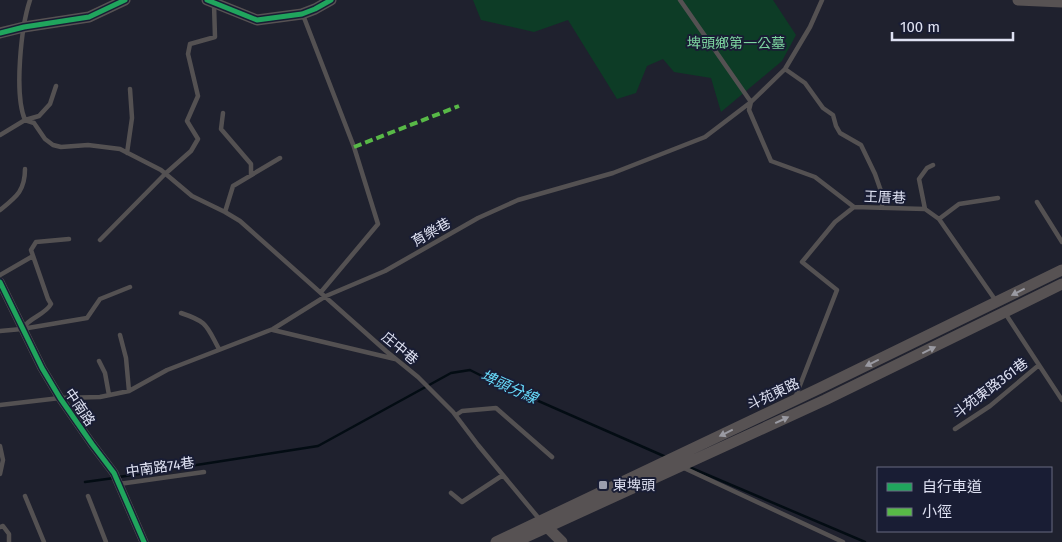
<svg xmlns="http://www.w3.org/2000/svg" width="1062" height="542" font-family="'Fira Sans','Noto Sans TC',sans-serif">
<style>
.green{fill:#0d3c26}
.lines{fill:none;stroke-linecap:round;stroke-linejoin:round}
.stream{stroke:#030c13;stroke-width:2.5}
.lane{stroke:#545152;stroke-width:4.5}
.street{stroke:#545152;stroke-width:9}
.secondary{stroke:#575253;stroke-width:11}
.quiet{stroke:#58b947;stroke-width:4;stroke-dasharray:8 4;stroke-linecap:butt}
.cycleway-casing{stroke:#191d34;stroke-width:8}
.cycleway{stroke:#20a55d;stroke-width:5}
.oneway{fill:#9a9aa2}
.poi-dot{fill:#9b9ead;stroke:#191d34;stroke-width:2}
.labels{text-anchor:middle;stroke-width:4;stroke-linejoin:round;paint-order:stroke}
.park-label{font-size:14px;fill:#7dd4a0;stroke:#191d34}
.street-label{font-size:14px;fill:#dee1f2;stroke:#191d34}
.poi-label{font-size:14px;fill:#dee1f2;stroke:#191d34;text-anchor:start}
.water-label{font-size:15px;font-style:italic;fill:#69ddfd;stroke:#191d34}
</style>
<rect width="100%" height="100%" fill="#1f212e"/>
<path class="green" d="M473,0H773L796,35L782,61L721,112L711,78L674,72L663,59L647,66L636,93L617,99L568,20L534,32L481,20Z"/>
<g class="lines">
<path class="stream" d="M689,467L865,542
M119,477L318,446L451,373L470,370L486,378L666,457
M85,482L114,478"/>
<path class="lane" d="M30,0C21,27 14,94 25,120L34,123L45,139L53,145L61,147L88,145L120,149L161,170L192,196L225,212L240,221L386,351L418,377L453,412L478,445L541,521
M680,0L751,102L749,110L771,161L815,177L854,207L925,209L939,219L996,301
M303,15L354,147L378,224L321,292
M785,69L805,83L823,108L833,115L836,126L840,133L861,145L875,174L882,194V208
M223,113L221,129L251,164V175
M0,135L25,120L39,116L50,104L56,86
M127,153L132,118L130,89
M1037,202L1062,242
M925,209L919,179L927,168L933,165
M0,210C16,197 25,191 25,169
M225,212L233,186L280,158
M939,219L959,204L998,198
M100,240L165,174L191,151L198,139L187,121L198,96L188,54L190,44L215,37L214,4
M0,275L33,256
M181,313C208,322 206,325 219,349
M1005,313L1062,400
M23,328C30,317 45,315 51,304L48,299L31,250L36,242L69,239
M273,330L395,359
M0,331L22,329L87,318L100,299L130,287
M120,335L126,358L129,391
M99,361L105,373L109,395
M795,398L837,290L802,262L835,222L854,207
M0,405L60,398L100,397L129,391L167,370L273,329L326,296L385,271L478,218L518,200L613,173L705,137L751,102L785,69L810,27L822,0
M456,415L462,411L496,408L552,457
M955,429L990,406L1039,365
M0,446L3,460L0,474
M684,468L843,542
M119,484L204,472
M451,493L462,502L503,475
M25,496L44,542
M88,496L106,542
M0,527L3,526L9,534V542"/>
<path class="street" d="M0,282L42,368L60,398L92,444L114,473L144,542"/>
<path class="secondary" d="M207,0L257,20L302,14L315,9L331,0
M1018,0L1062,2
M0,33L24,27L89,17L125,0
M542,522L562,542
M496,542L820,388L1062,270
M515,542L825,400L1062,284"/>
<path class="quiet" d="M354,147L459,106"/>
<g class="cycleway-casing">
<path id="cycleway" d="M207,0L257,20L302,14L315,9L331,0
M0,33L24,27L89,17L125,0
M0,282L42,368L60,398L92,444L114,473L144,542"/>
</g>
<use href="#cycleway" class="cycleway"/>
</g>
<defs><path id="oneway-solid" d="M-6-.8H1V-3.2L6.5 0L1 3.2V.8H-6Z" transform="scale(1.25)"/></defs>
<g class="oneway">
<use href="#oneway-solid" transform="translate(1018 292) rotate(153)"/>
<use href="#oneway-solid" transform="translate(929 350) rotate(-26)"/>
<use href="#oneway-solid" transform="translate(872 363) rotate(154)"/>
<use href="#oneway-solid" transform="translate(782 420) rotate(-25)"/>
<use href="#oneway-solid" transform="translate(726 433) rotate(154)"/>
</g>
<rect class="poi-dot" x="598" y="480" width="10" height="10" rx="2.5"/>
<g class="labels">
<g class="park-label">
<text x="736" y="48">埤頭鄉第一公墓</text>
</g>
<g class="street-label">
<text transform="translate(885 197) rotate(2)" y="5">王厝巷</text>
<text transform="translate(431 232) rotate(-30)" y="5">育樂巷</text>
<text transform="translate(400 348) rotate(40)" y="5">庄中巷</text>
<text transform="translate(990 388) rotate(-37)" y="5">斗苑東路361巷</text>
<text transform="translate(773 394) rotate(-25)" y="5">斗苑東路</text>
<text transform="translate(80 407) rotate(56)" y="5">中南路</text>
<text transform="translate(160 467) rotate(-8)" y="5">中南路74巷</text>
</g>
<g class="poi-label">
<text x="613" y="490">東埤頭</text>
</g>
<g class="water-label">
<text transform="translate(509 387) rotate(24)" y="5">埤頭分線</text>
</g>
</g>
<rect x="877" y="467" width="175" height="65" fill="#191d34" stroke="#686b80"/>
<rect x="887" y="483" width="25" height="8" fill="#20a55d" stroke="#686b80"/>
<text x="922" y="492" font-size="15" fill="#dee1f2">自行車道</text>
<rect x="887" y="508" width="25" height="8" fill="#58b947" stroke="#686b80"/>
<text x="922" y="517" font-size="15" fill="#dee1f2">小徑</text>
<path d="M892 32v8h121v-8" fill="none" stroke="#dee1f2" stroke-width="2.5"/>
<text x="900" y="32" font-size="15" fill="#dee1f2" stroke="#191d34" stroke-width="4" paint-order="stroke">100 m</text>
</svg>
